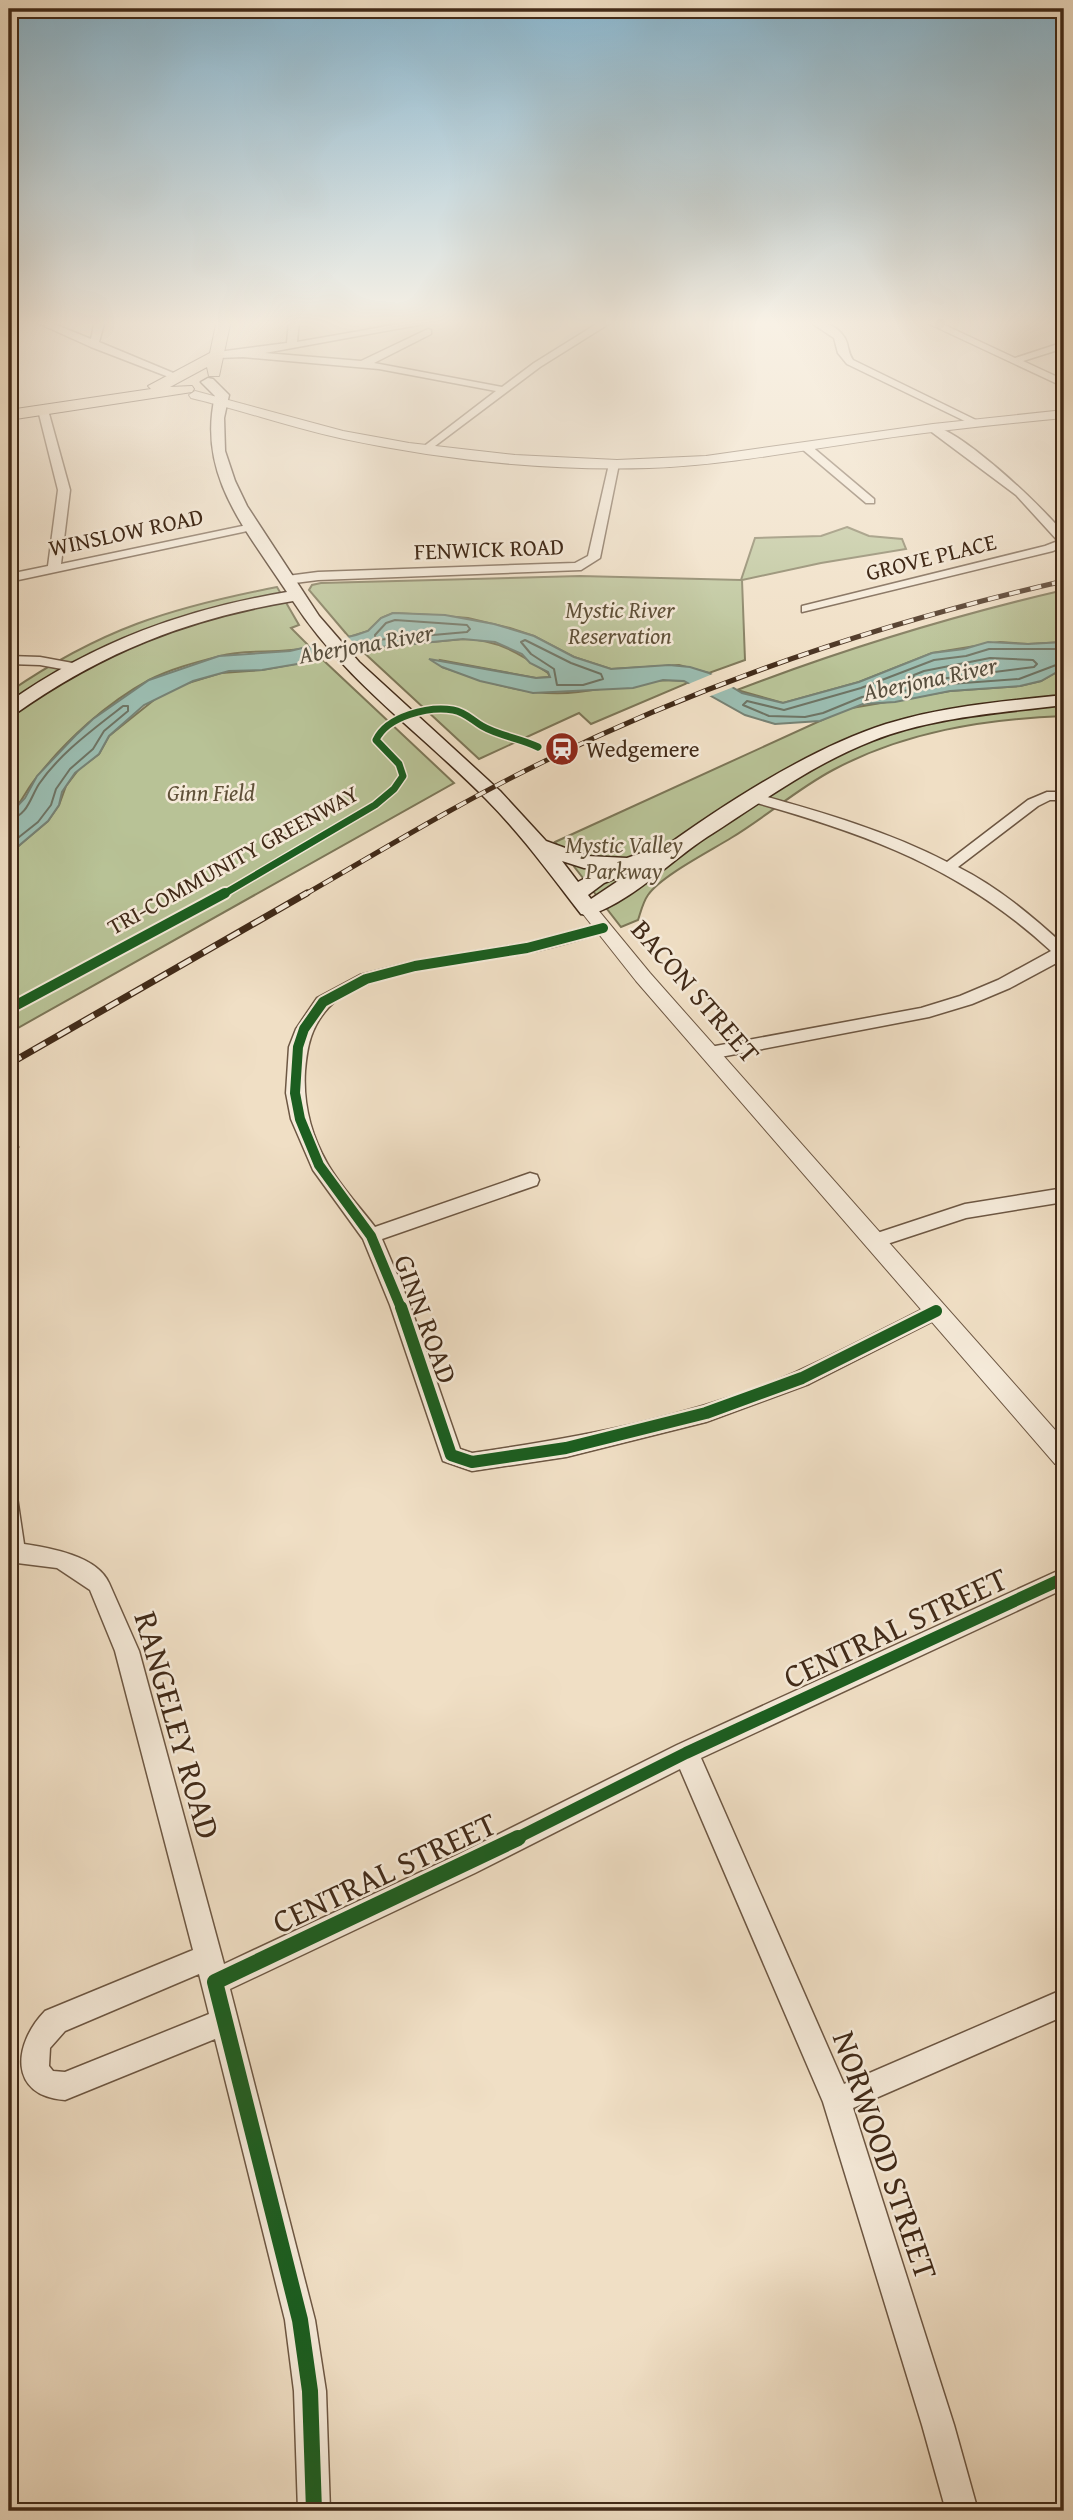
<svg xmlns="http://www.w3.org/2000/svg" width="1073" height="2520" font-family="'Gentium Book Plus',serif">
<style>
.green{fill:#b8c296;stroke:#7c7657;stroke-width:2}
.water{fill:#9bbdb1;stroke:#778274;stroke-width:2}
.pier{fill:#f0dfc5}
.lines{fill:none;stroke-linecap:round;stroke-linejoin:round}
.shore{stroke:#6e7464;stroke-width:2}
.minor-casing{stroke:#6d5743;stroke-width:3}
.tertiary-casing{stroke:#6d5743;stroke-width:2}
.secondary-casing{stroke:#412a18;stroke-width:3}
.primary-casing{stroke:#412a18;stroke-width:2}
.minor{fill:#f5ead9;fill-rule:evenodd}
.tertiary{fill:#f5ead9;fill-rule:evenodd}
.secondary{fill:#f5ead9;fill-rule:evenodd}
.primary{fill:#f0dfc5;fill-rule:evenodd}
.rail-far1-casing{stroke:#412a18;stroke-width:5}
.rail-casing{stroke:#412a18;stroke-width:7}
.rail-far1{stroke:#f5ead9;stroke-width:3.5;stroke-dasharray:11;stroke-linecap:butt}
.rail{stroke:#f5ead9;stroke-width:4.5;stroke-dasharray:14;stroke-linecap:butt}
.cycleway-far3-casing{stroke:#f5ead9;stroke-width:10}
.cycleway-far2-casing{stroke:#f5ead9;stroke-width:14}
.cycleway-far1-casing{stroke:#f5ead9;stroke-width:17}
.cycleway-casing{stroke:#f5ead9;stroke-width:20}
.cycleway-far3{stroke:#1b5e20;stroke-width:7}
.cycleway-far2{stroke:#1b5e20;stroke-width:10}
.cycleway-far1{stroke:#1b5e20;stroke-width:12}
.cycleway{stroke:#1b5e20;stroke-width:16}
.labels{text-anchor:middle;stroke-width:5;stroke-linejoin:round;paint-order:stroke}
.far-street-label{font-size:23px;fill:#412a18;stroke:#f5ead9}
.far-park-label{font-size:23px;font-style:italic;fill:#5f5038;stroke:#f5ead9}
.far-poi-label{font-size:23px;fill:#412a18;stroke:#f5ead9;text-anchor:start}
.far-water-label{font-size:24px;font-style:italic;fill:#584f3e;stroke:#f5ead9}
.street-label{font-size:28px;fill:#412a18;stroke:#f5ead9}
.near-street-label{font-size:33px;fill:#412a18;stroke:#f5ead9}
</style>
<rect width="100%" height="100%" fill="#f0dfc5"/>
<filter id="stains"><feTurbulence type="fractalNoise" baseFrequency=".00286" numOctaves="4"/><feColorMatrix values="0 0 0 0 .2 0 0 0 0 .09 0 0 0 0 .02 0 0 0 .5 -.17"/></filter>
<radialGradient id="worn" r=".72"><stop offset=".6" stop-color="#630" stop-opacity="0"/><stop offset="1" stop-color="#630" stop-opacity=".3"/></radialGradient>
<path class="green" d="M847,527L869,536L902,539L906,549L821,563L742,580L745,660L709,673L679,665L611,669L574,657L534,636L510,628L468,618L432,615L393,613L381,618L368,631L349,637L309,590L312,585L321,583L580,576L741,580L755,538L821,536Z
M277,587L299,625L291,628L310,647C280,655 249,648 220,656C197,662 170,669 149,680C107,703 67,739 37,777C25,791 23,802 9,815V692C101,629 169,608 277,587Z
M1064,590V642L1028,644L1000,642L932,653L859,682L783,703L737,690C844,649 952,616 1064,590Z
M463,639C497,639 521,654 548,673L550,677L536,678L440,660L442,667C486,682 530,698 578,692C613,688 656,676 690,682L591,724L579,713L479,759L360,649Z
M322,659L454,783L9,1033V854L48,821L59,805L66,786L79,769L99,754L109,736L159,696L185,684L221,673L262,670Z
M1064,668V716C984,719 904,732 833,770C797,789 766,817 731,838C710,851 661,876 648,895C643,902 641,911 638,920L621,927L555,842L846,709L950,691L1020,686L1041,681Z"/>
<path class="water" d="M393,613L445,615L494,624L534,636L574,657L611,669L669,665L690,667L709,673L742,693L783,703L859,682L932,653L964,649L988,642L1028,644L1064,642V668L1041,681L1020,686L950,691L895,702L863,704L820,721L775,724L745,715L684,681L663,680L633,688L533,693L480,681L442,667L429,659L536,678L550,677L548,672L530,663L522,654L495,642L463,639L360,649L315,661L262,670L229,671L193,681L144,705L109,736L99,754L75,773L62,792L59,805L48,821L9,854V815L25,798L37,776L76,735L93,719L149,680L219,656L290,651L356,635L368,631L381,618Z"/>
<path class="pier" d="M345,634L363,652L325,662L308,644Z
M715,673L736,686L708,697L686,685Z"/>
<g class="lines">
<path class="shore" d="M395,620L467,625L470,629L467,632L376,640L375,635L386,623Z
M525,640L571,663L601,674L603,679L583,685H557L554,669L531,654L521,642Z
M1064,649H989L966,656L934,660L861,688L784,710L747,701L743,705L769,716L805,717L823,713L862,697L950,684L1019,679L1064,662
M990,658L1033,660L1037,664L1034,667L916,682L913,679L914,675L924,671Z
M9,820C28,815 30,798 39,784C60,753 94,729 123,706H128V711L104,731L93,749L70,769L56,789L51,805L38,822L9,845"/>
<g class="minor-casing">
<path id="minor" d="M31,320H44L91,339L95,320H105L99,342L183,377L174,379L91,347Z
M289,320H299L297,342L423,320H445L265,353L361,361L428,329L431,330V334L374,363L502,387L534,363L603,320H615L540,367L427,452L422,449L423,447L496,391L379,369L243,357L218,358L213,355L218,352L287,343Z
M807,320C823,320 842,327 847,343C849,351 849,354 853,360L982,423L973,425L847,364L838,353L834,338Z
M921,320H934L1015,358L1064,342V348L1023,361L1064,380V387Z
M43,407L48,410L70,490L61,564L252,524L258,527L252,530L9,582V574L48,566L58,490L38,410Z
M929,426C955,423 1047,511 1064,534V546L1053,551L802,612V606L1045,546L1058,541L1016,495L929,430Z
M802,445H810L874,499V503H866L802,449Z
M614,461L619,464L600,558L581,570L318,580L287,584L281,580L287,576L318,572L575,563L588,556L609,464Z
M9,656L40,657L78,664L80,667L73,671L40,665L9,664Z
M1047,792H1064V800H1050L1038,806L958,867C998,887 1032,916 1064,945V959L1010,988L972,1004L929,1017L710,1059L704,1057L701,1053L710,1047L921,1008L960,996L998,980L1051,951C960,867 867,834 750,801L748,798L750,795H760C824,813 887,831 947,862L1028,800Z
M603,923L609,925L611,928L609,931C581,939 554,948 526,953C476,963 362,969 328,1008C311,1027 307,1046 305,1071C303,1103 311,1135 327,1163C340,1186 359,1206 375,1227L530,1173L537,1175L539,1180L537,1185L382,1239L410,1305L460,1449L472,1453C581,1437 694,1417 796,1372C841,1352 885,1328 929,1306L936,1303L943,1306L946,1311L943,1316L809,1384L706,1422L566,1457L472,1471L443,1461L390,1305L363,1239L313,1170L291,1119L286,1093L289,1047L296,1029L317,998L360,975L415,961L527,943Z
M9,1139L15,1140L18,1147L15,1152L9,1153Z
M1064,1188V1202L966,1218L875,1248L868,1246L865,1241L868,1236L965,1204Z
M9,1495L17,1497L24,1544C51,1548 97,1556 109,1583L139,1651L224,1964L457,1855L677,1745L1064,1568V1589L701,1758L844,2084L1064,1989V2016L853,2108L954,2425L978,2511H946L922,2425L823,2102L680,1769L475,1873L230,1989L315,2320L326,2391L330,2511H298L294,2391L285,2320L215,2039L65,2100C8,2096 13,2044 45,2011L193,1950L115,1651L90,1590L57,1568L9,1562ZM199,1974L209,2014L65,2072L53,2071L49,2066L50,2048L65,2031Z"/>
</g>
<g class="tertiary-casing">
<path id="tertiary" d="M195,391L343,431L409,443L515,455L617,460L706,456L933,424L1064,410V418C1003,424 941,430 880,439C803,450 727,465 649,468C548,471 443,460 344,439C292,428 242,410 191,398L189,395Z
M588,903L594,905L650,973L1064,1440V1467L1055,1464L636,981L579,909Z"/>
</g>
<g class="secondary-casing">
<path id="secondary" d="M208,378L213,379L229,395L224,418L225,451L235,481L247,506L319,616L359,662L500,791L546,841L587,856L627,858L647,851L655,854C721,806 808,749 886,724C943,706 1005,701 1064,695V705C1000,713 933,717 872,741C813,764 760,803 707,837C673,859 626,906 588,915L581,914C550,874 521,834 486,799C421,733 343,679 293,601C187,619 103,652 15,714L9,715V702C94,642 185,609 287,592C246,529 197,476 215,396L201,382ZM562,861L584,868L602,869L578,882ZM633,871L591,899L588,895L604,883Z"/>
</g>
<g class="primary-casing">
<path id="primary" d="M217,320H231L219,376H209L207,367L170,387L192,386L194,389L192,392L9,420V410L151,389L148,386L210,353Z"/>
</g>
<use href="#minor" class="minor"/>
<use href="#tertiary" class="tertiary"/>
<use href="#secondary" class="secondary"/>
<use href="#primary" class="primary"/>
<g class="rail-far1-casing">
<path id="rail-far1" d="M304,895C384,849 462,801 545,761C711,680 884,622 1064,581"/>
</g>
<g class="rail-casing">
<path id="rail" d="M9,1064L307,893"/>
</g>
<use href="#rail-far1" class="rail-far1"/>
<use href="#rail" class="rail"/>
<g class="cycleway-far3-casing">
<path id="cycleway-far3" d="M222,895L375,805L394,789L403,776L399,764L376,740C387,716 429,706 453,710C465,712 472,720 482,726C499,736 520,738 538,747"/>
</g>
<g class="cycleway-far2-casing">
<path id="cycleway-far2" d="M9,1009L225,893
M401,1308L371,1236L319,1165L300,1119L295,1093L298,1047L304,1029L323,1002L366,979L415,966L527,948L603,928"/>
</g>
<g class="cycleway-far1-casing">
<path id="cycleway-far1" d="M401,1307L451,1455L472,1462L566,1448L706,1413L802,1378L936,1311
M515,1839L686,1753L1064,1578"/>
</g>
<g class="cycleway-casing">
<path id="cycleway" d="M314,2511L310,2391L300,2320L215,1982L518,1838"/>
</g>
<use href="#cycleway-far3" class="cycleway-far3"/>
<use href="#cycleway-far2" class="cycleway-far2"/>
<use href="#cycleway-far1" class="cycleway-far1"/>
<use href="#cycleway" class="cycleway"/>
</g>
<linearGradient id="sky" x2="0" y2="1"><stop stop-color="#89b8d2"/><stop offset="0.48" stop-color="#f8f1e5"/><stop offset="1" stop-color="#f8f1e5" stop-opacity="0"/></linearGradient>
<rect width="1073" height="673" fill="url(#sky)"/>
<defs>
<g id="station-disc" transform="scale(1.75)"><circle r="9.5" fill="#8f2418" stroke="#f5ead9"/><path d="M-3-6H3Q5-6 5-4V2Q5 4 3 4L4.5 6H3L1.5 4h-3L-3 6H-4.5L-3 4Q-5 4-5 2V-4Q-5-6-3-6ZM-3.5-4v3h7v-3ZM-3.5 1v1.5H-2V1ZM2 1v1.5H3.5V1Z" fill="#fff"/></g>
</defs>
<g fill-rule="evenodd">
<use href="#station-disc" x="562" y="749"/>
</g>
<g class="labels">
<g class="far-street-label">
<text transform="translate(126 532) rotate(-12)" y="8">WINSLOW ROAD</text>
<text transform="translate(489 549) rotate(-2)" y="8">FENWICK ROAD</text>
<text transform="translate(931 557) rotate(-14)" y="8">GROVE PLACE</text>
<text transform="translate(233 860) rotate(-29)" y="8">TRI-COMMUNITY GREENWAY</text>
</g>
<g class="far-park-label">
<text x="620" y="618">Mystic River<tspan x="620" dy="26">Reservation</tspan></text>
<text x="211" y="801">Ginn Field</text>
<text x="624" y="853">Mystic Valley<tspan x="624" dy="26">Parkway</tspan></text>
</g>
<g class="far-poi-label">
<text x="586" y="757">Wedgemere</text>
</g>
<g class="far-water-label">
<text transform="translate(366 644) rotate(-10)" y="8">Aberjona River</text>
<text transform="translate(930 679) rotate(-12)" y="8">Aberjona River</text>
</g>
<g class="street-label">
<text transform="translate(696 991) rotate(49)" y="10">BACON STREET</text>
<text transform="translate(426 1319) rotate(70)" y="10">GINN ROAD</text>
</g>
<g class="near-street-label">
<text transform="translate(895 1627) rotate(-25)" y="12">CENTRAL STREET</text>
<text transform="translate(178 1725) rotate(74)" y="12">RANGELEY ROAD</text>
<text transform="translate(384 1872) rotate(-25)" y="12">CENTRAL STREET</text>
<text transform="translate(886 2155) rotate(71)" y="12">NORWOOD STREET</text>
</g>
</g>
<rect width="1073" height="2520" fill="none" stroke="#f0dfc5" stroke-width="35"/>
<rect x="10" y="10" width="1052" height="2499" fill="none" stroke="#412a18" stroke-width="3.5"/>
<rect x="18" y="18" width="1038" height="2485" fill="none" stroke="#412a18" stroke-width="2"/>
<rect width="100%" height="100%" filter="url(#stains)"/>
<rect width="100%" height="100%" fill="url(#worn)"/>
</svg>
